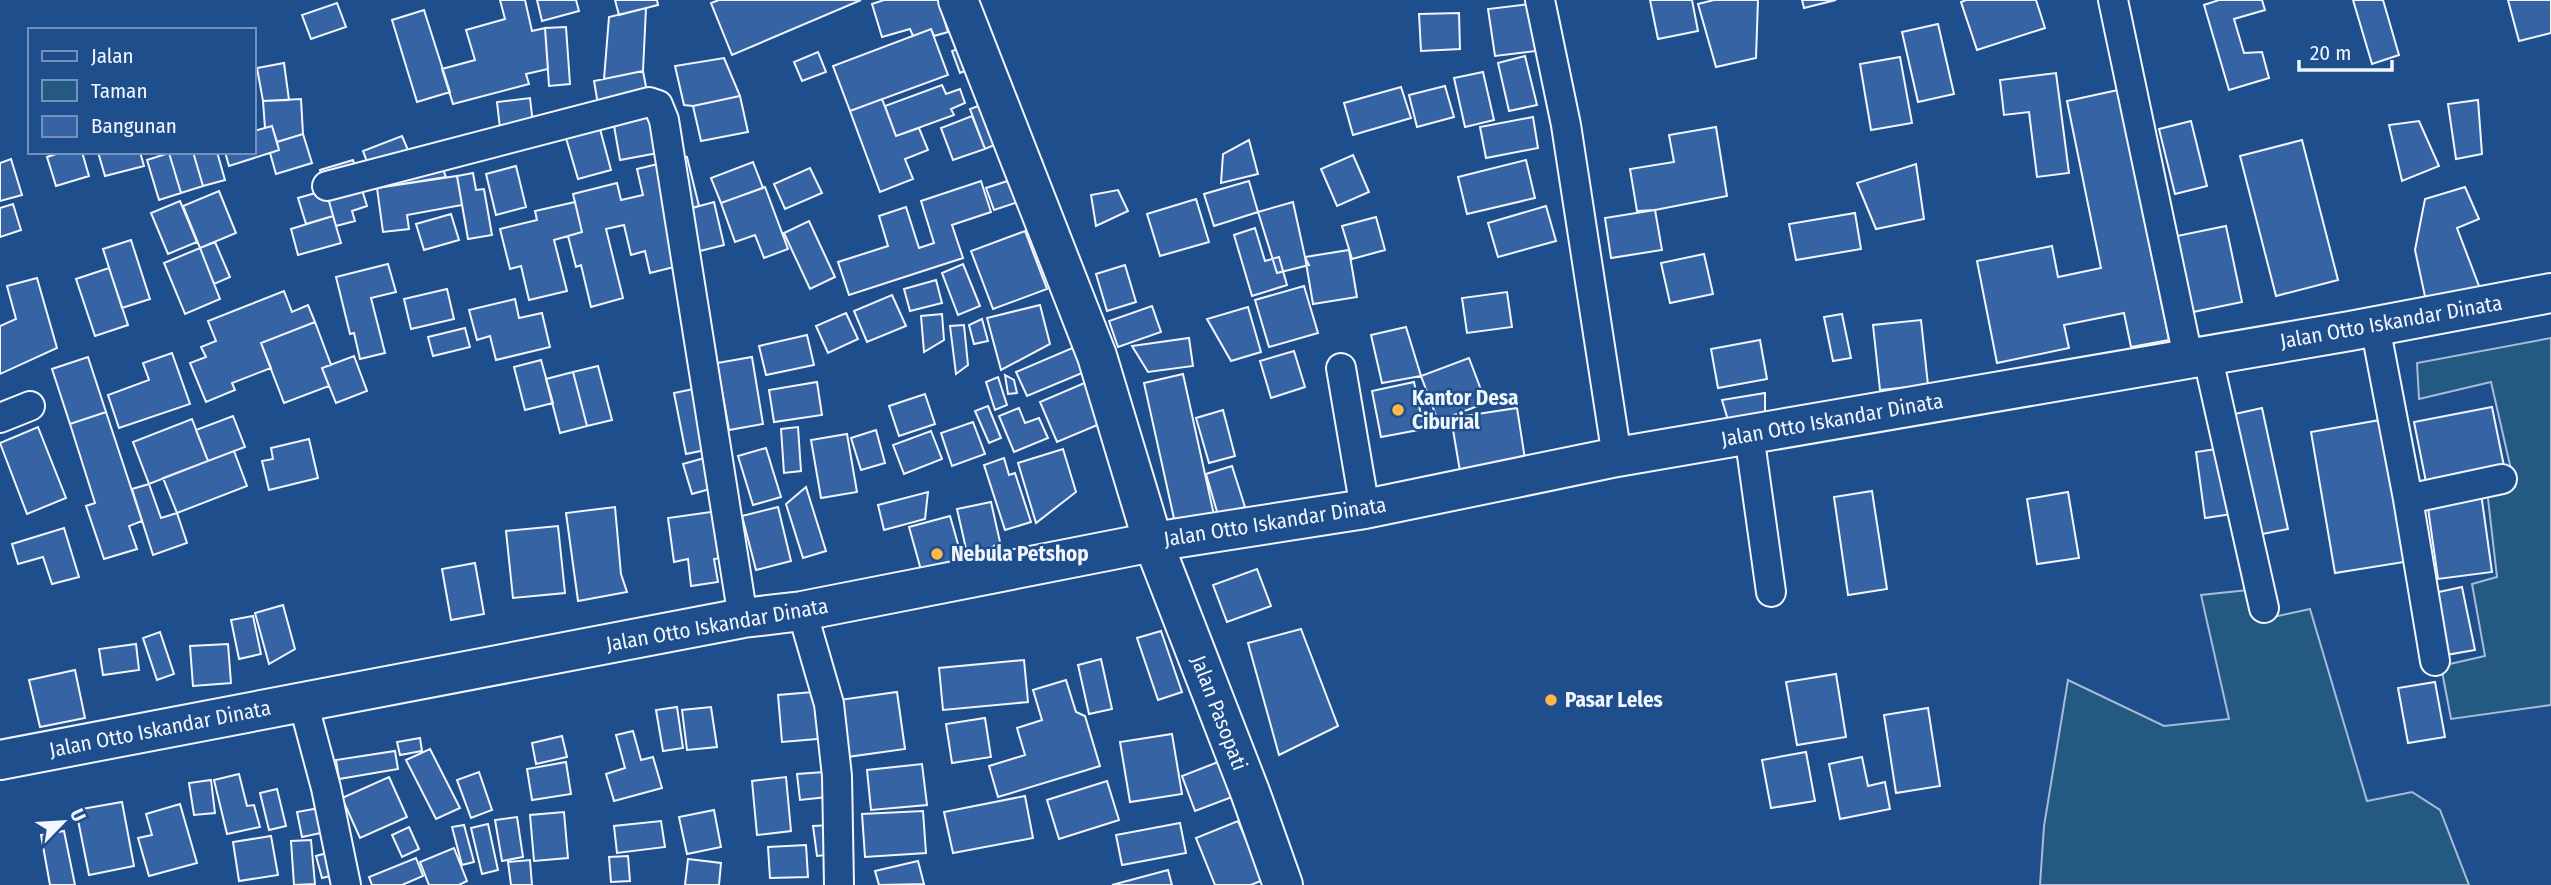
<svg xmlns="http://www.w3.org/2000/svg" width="2551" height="885" font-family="'Fira Sans Condensed',sans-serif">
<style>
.green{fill:#245a82;stroke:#a8bbd7;stroke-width:2}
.building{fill:#3563a3;stroke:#f2f6ff;stroke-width:2}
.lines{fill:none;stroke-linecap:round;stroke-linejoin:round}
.street-casing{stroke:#f2f6ff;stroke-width:32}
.secondary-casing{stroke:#f2f6ff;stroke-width:42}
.primary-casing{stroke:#f2f6ff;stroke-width:42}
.street{stroke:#1f4e8c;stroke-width:28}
.secondary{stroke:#1f4e8c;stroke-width:38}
.primary{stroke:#1f4e8c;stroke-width:38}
.poi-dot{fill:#ffb74d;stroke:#1f4e8c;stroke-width:2.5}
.labels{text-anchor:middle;stroke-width:5;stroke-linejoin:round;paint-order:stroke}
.street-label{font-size:21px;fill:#f2f6ff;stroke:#1f4e8c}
.poi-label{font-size:21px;font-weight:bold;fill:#f2f6ff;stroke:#1f4e8c;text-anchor:start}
</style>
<rect width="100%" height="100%" fill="#1f4e8c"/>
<path class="green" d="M2551,338V705L2451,719L2441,666L2485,656L2472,584L2497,577L2487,490L2515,487L2491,382L2419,399L2417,363Z
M2267,588L2269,618L2310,609L2367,801L2412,792L2440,810L2469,885H2040L2044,826L2068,680L2164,726L2229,719L2201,595Z"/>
<path class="building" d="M500,0H525L532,31L545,28L548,69L526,74L529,84L453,104L442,69L475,60L466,30L505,19Z
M537,0H576L579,11L542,21Z
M615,0H657L658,5L619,15Z
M719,0H861L732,55L711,3Z
M884,0H938L948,32L934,36L931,29L913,36L910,29L882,37L872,4Z
M1650,0H1692L1698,31L1658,39Z
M1714,0H1758L1756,58L1716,67L1698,4Z
M1802,0H1836L1804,8Z
M1966,0H2036L2045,28L1977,50L1961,2Z
M2219,0H2262L2265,10L2234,19L2244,53L2262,52L2269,78L2229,90L2204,5Z
M2353,0H2383L2399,55L2372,64Z
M2508,0H2551V33L2519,41Z
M337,3L346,27L311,39L302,15Z
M1530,4L1536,51L1495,56L1488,9Z
M646,8L643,71L604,79L609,17Z
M424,10L450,92L417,102L392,20Z
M1459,13L1460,49L1421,51L1419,14Z
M1938,24L1954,94L1918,102L1902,32Z
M566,27L570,84L549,86L545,28Z
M931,29L948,75L850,111L833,66Z
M972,44L980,65L960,73L952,51Z
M818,52L826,72L802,81L794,62Z
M1525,56L1537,105L1509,111L1498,63Z
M1900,57L1912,123L1871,130L1860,64Z
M724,58L740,96L693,106L684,105L675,66Z
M284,63L289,100L263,101L257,68Z
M643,71L651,113L601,122L594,81Z
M1483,72L1494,120L1465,127L1454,78Z
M2056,73L2069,173L2037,177L2029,112L2004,115L2000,80Z
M942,85L946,94L960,89L965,103L951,109L954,115L896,136L885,106Z
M1445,86L1454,117L1417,127L1409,95Z
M1401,87L1411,118L1353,135L1344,103Z
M2118,90L2169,340L2131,347L2124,313L2064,325L2069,348L1997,363L1977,261L2052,246L2058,277L2101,268L2067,101Z
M740,96L748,132L701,141L693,106Z
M530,98L534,133L501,137L497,102Z
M301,99L303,134L277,142L272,126L265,128L263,101Z
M882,99L896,136L919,128L928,150L905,159L913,179L880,192L850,111Z
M2478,100L2482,154L2456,159L2448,104Z
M992,101L1006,140L985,149L970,109Z
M651,113L658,153L620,160L613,120Z
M972,116L985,149L953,160L941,128Z
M1533,117L1538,148L1486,158L1480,127Z
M2191,121L2207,186L2175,194L2159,129Z
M2419,121L2439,166L2402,181L2389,125Z
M272,126L279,150L229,166L225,152H254V131Z
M1716,127L1727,196L1655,210L1637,211L1630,169L1674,162L1669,135Z
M600,129L611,170L578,179L566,138Z
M303,134L312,163L276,174L270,153L279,150L277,142Z
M402,136L410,155L433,145L446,177L377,188L363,151Z
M1249,140L1258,174L1221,183L1223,154Z
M2302,140L2338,280L2276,296L2240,156Z
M62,152H82L89,176L56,186L47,157Z
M98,152H140L144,166L105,176Z
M193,152L203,186L181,193L169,153Z
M193,152H217L225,180L203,186Z
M169,153L181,193L159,200L147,160Z
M1353,155L1369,192L1337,206L1321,169Z
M687,157L699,206L685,210L698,261L650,273L645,251L631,255L624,225L606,229L623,298L591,307L581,265L576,267L568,236L582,232L573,194L617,183L621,200L643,195L637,169Z
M11,159L22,195L0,201V163Z
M353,160L367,206L352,211L355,221L336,226L320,170Z
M1526,160L1535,198L1467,214L1458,177Z
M753,162L763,188L721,203L711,178Z
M1916,164L1924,219L1876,229L1857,183Z
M516,166L526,207L496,215L486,174Z
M810,168L822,193L785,209L774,184Z
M473,173L476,190L484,189L492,235L468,239L457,176Z
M457,176L462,205L407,215L409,229L383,232L377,188Z
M1023,176L1030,198L994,210L986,188Z
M981,181L991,212L952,225L963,258L849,295L838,262L888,246L879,216L906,207L919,248L934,243L921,201Z
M1249,181L1258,212L1214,226L1204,194Z
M765,187L788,249L764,258L755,235L735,242L721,203Z
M2465,187L2479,219L2457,228L2482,294L2429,315L2415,250L2425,199Z
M326,190L333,216L306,224L298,198Z
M1118,190L1128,211L1096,226L1091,195Z
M219,191L236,233L200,248L183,206Z
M1196,199L1209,242L1160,256L1147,214Z
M180,201L197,242L168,254L151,213Z
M575,202L582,232L554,240L567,291L529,300L521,266L510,269L500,229L537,220L535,211Z
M714,202L724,245L696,252L685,210Z
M1293,202L1305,257L1309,265L1277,273L1258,212Z
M13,204L21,230L0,237V208Z
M1546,206L1556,241L1498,257L1488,223Z
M1655,210L1662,250L1611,258L1605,218Z
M1855,213L1861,249L1796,260L1789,224Z
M451,214L459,240L424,250L416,224Z
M333,216L341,243L298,255L291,229Z
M1376,217L1385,250L1352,259L1342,226Z
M809,221L835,277L810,289L784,233Z
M2226,226L2242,302L2193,312L2177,236Z
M1255,228L1265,261L1279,257L1287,285L1252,296L1234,235Z
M1025,231L1047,289L993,309L971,251Z
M131,240L150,299L122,308L103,249Z
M215,242L230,277L214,284L200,248Z
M200,248L220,299L185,314L164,263Z
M1349,250L1357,297L1313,304L1305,257Z
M1704,254L1713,294L1670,303L1661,263Z
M388,264L396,292L371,298L385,353L360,359L354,333L350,334L336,277Z
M963,264L980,306L958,315L942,273Z
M1125,265L1136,302L1107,311L1096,274Z
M109,268L128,325L95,336L76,279Z
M37,278L57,348L0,374V326L16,319L7,286Z
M936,280L942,303L910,311L904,289Z
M1304,286L1318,333L1269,347L1255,300Z
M447,289L454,319L411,329L404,299Z
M284,291L292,312L308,305L315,322L261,343L271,368L232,383L235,390L206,402L190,363L206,357L201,347L216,341L208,321Z
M1507,292L1512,327L1467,333L1462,298Z
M892,295L906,326L867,342L854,311Z
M515,299L519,318L542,313L550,347L496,360L490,336L477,340L469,310Z
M1040,305L1050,344L1001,370L987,318Z
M1152,306L1161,332L1118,347L1109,321Z
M1248,307L1261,352L1231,361L1207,319Z
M846,313L858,339L828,353L816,326Z
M942,314L944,340L924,352L921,316Z
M1842,314L1851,358L1833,361L1824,317Z
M982,319L988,341L974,344L969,325Z
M1921,320L1928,385L1880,390L1873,325Z
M315,322L331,365L322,368L329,386L284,403L261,343Z
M964,325L968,365L956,374L950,326Z
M1406,327L1421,376L1382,383L1371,335Z
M465,328L470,347L433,356L428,337Z
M807,335L814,365L766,375L759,346Z
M1189,338L1193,366L1148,372L1132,346Z
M1760,340L1767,379L1718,388L1711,349Z
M1077,346L1087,371L1027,396L1016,372Z
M1294,351L1305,387L1271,398L1260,361Z
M172,353L190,404L119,428L108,395L149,380L143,363Z
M354,356L367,391L336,403L322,368Z
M88,357L106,412L70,424L52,369Z
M752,357L763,424L729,430L717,363Z
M1469,358L1486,403L1438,421L1421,376Z
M541,360L553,403L525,410L514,367Z
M598,366L612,420L587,426L573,372Z
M573,372L587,426L560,433L546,379Z
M1183,374L1214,515L1175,523L1144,383Z
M1005,375L1014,380L1017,393L1008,394Z
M998,377L1007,405L995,410L986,382Z
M1089,381L1107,421L1057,442L1040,402Z
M817,382L822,415L774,422L769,390Z
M1414,382L1424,429L1381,437L1372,391Z
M708,386L720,447L686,454L674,393Z
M1765,393V429L1733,437L1722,400Z
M925,394L935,424L899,436L889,406Z
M988,406L1001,438L989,443L975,411Z
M2492,407L2505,471L2427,487L2414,422Z
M1019,408L1025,423L1039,418L1048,438L1014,452L999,416Z
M1517,408L1527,472L1462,483L1451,418Z
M2262,408L2288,529L2252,536L2226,416Z
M1223,410L1235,456L1209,463L1196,418Z
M106,412L142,521L129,526L137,549L104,559L86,506L95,503L70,424Z
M233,416L245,447L208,461L196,430Z
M192,419L208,461L149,484L133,442Z
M2380,420L2404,562L2335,573L2311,432Z
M973,422L985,454L952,466L941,433Z
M38,427L66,498L27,514L0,443Z
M798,427L801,471L784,473L781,429Z
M876,430L885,463L861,470L851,438Z
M931,431L942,459L904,474L893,445Z
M847,434L857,492L821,498L811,440Z
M309,439L318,478L269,490L262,461L273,459L271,448Z
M2230,447L2239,513L2205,518L2196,452Z
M766,448L781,497L753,505L738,456Z
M1063,449L1076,492L1036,523L1018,463Z
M234,451L247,486L177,513L163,478Z
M715,455L724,485L692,494L683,464Z
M1004,458L1009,475L1015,473L1031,522L1005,530L984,465Z
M1232,466L1245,507L1218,515L1206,474Z
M149,484L161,518L177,513L187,543L153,555L132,489Z
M806,487L826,551L803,558L786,504Z
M1872,491L1887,589L1848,595L1834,497Z
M928,492L925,519L884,530L878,505Z
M2068,492L2079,558L2037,564L2027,499Z
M2481,493L2492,572L2438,579L2427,501Z
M991,502L1000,542L969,562L957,509Z
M615,507L621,574L627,592L578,601L566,513Z
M778,507L791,561L756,570L742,516Z
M732,509L739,555L714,559L718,582L691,586L688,559L674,562L668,518Z
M950,516L962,558L921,570L909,527Z
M558,526L565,593L513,598L506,531Z
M64,528L79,577L52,584L43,557L18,564L12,544Z
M475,563L484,614L451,620L442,569Z
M1257,569L1271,606L1227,622L1213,585Z
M2462,587L2475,650L2446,655L2434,593Z
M283,605L295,649L269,664L255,613Z
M253,616L261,654L239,659L231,620Z
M1301,629L1338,726L1279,755L1248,643Z
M1161,631L1182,692L1158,700L1137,638Z
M160,632L174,674L157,680L143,638Z
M136,644L139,670L103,675L99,649Z
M228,644L231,683L193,686L190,646Z
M1101,659L1112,709L1089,714L1078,665Z
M1024,660L1028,702L943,710L939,668Z
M75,670L85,718L40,727L29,680Z
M1836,674L1846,737L1797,745L1786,682Z
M1066,680L1076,712L1085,716L1100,766L998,797L989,766L1025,755L1017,728L1042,720L1033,690Z
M2435,682L2445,737L2408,743L2398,688Z
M825,691L829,738L782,742L778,695Z
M897,692L905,749L840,758L832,701Z
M677,707L683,748L663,751L656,710Z
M711,707L717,747L687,750L682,710Z
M1928,708L1940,786L1896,793L1884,715Z
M985,718L991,757L952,763L946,724Z
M633,731L641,760L653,757L662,788L614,801L606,774L625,768L616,735Z
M1172,734L1182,794L1130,802L1120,742Z
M562,736L567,757L536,764L532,743Z
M420,738L422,751L400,755L397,742Z
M430,749L460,808L436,819L406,760Z
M395,751L398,769L339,779L336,760Z
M1806,752L1815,801L1771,808L1762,760Z
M1862,757L1868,786L1885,782L1890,809L1840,819L1829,764Z
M566,762L571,794L532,800L527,769Z
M1218,762L1232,797L1195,811L1182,776Z
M922,764L927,805L871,810L867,770Z
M479,772L492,810L471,818L457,780Z
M824,772L827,797L800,800L797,774Z
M239,774L247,806L254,805L260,827L227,834L214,780Z
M389,777L407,817L360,838L342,798Z
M786,777L791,831L757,835L752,781Z
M211,780L215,813L194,815L189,783Z
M1107,781L1119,820L1059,839L1047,800Z
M277,789L286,826L269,830L260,793Z
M1025,796L1033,838L953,853L944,812Z
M122,802L134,866L89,875L76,810Z
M180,804L197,863L149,876L138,838L152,835L146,814Z
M325,807L330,831L302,837L297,812Z
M714,810L721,847L687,854L679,817Z
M923,811L926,853L865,857L862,814Z
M564,812L568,858L534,861L530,815Z
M517,817L523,857L502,861L495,820Z
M661,821L665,847L617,853L614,826Z
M1238,821L1263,880L1251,885H1215L1196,838Z
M1180,823L1186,853L1122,865L1116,835Z
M488,824L498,870L482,874L471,828Z
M464,825L474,862L462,865L452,827Z
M832,825L835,854L817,856L813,826Z
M409,827L419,849L402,857L392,835Z
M64,831L75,885H50L41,835Z
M271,836L278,875L239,881L233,842Z
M311,840L315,884L294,885L291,841Z
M806,845L808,877L770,878L768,847Z
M454,848L467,881L459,885H429L420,862Z
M334,851L339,874L322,878L316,856Z
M628,856L630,881L611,882L609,857Z
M416,858L423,876L402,885H372L369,877Z
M688,859L721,863L719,885H685Z
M530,860L532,885H511L508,862Z
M918,861L924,884L879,885L875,871Z
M1168,870L1172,885H1112Z"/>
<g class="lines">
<g class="street-casing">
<path id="street" d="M1540,0L1566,125L1617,457
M2113,0L2188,357
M327,186L649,102L658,105L664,120L743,618
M2375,326L2408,499L2435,661
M2207,354L2264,608
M1341,368L1365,509
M0,418L30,406
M1749,434L1771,592
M2408,499L2502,479
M802,611L829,704L837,776L839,885
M303,702L326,788L346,885"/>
</g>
<g class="secondary-casing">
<path id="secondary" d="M958,0L1097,356L1153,542"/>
</g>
<g class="primary-casing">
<path id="primary" d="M1153,542L1250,792L1283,885
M0,760L743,618L802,611L1153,542L1365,509L1617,457L2350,331L2551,293"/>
</g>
<use href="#street" class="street"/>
<use href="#secondary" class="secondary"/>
<use href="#primary" class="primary"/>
</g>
<g class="poi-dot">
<circle cx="1398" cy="410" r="7"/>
<circle cx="937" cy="554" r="7"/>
<circle cx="1551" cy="700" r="7"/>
</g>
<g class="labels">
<g class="street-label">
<text transform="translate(2391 322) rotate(-10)" y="7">Jalan Otto Iskandar Dinata</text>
<text transform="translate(1832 420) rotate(-10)" y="7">Jalan Otto Iskandar Dinata</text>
<text transform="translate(1275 522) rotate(-9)" y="7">Jalan Otto Iskandar Dinata</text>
<text transform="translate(717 625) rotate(-10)" y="7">Jalan Otto Iskandar Dinata</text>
<text transform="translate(1219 713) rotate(69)" y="7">Jalan Pasopati</text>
<text transform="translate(160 729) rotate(-11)" y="7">Jalan Otto Iskandar Dinata</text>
</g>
<g class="poi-label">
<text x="1412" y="405">Kantor Desa<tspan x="1412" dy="24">Ciburial</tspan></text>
<text x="951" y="561">Nebula Petshop</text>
<text x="1565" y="707">Pasar Leles</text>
</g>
</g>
<rect x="28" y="28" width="228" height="126" fill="#1f4e8c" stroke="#7391ba" stroke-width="2"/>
<rect x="42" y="51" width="35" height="10" fill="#1f4e8c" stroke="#7391ba" stroke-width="2"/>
<text x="91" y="63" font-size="21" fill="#f2f6ff">Jalan</text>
<rect x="42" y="80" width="35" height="21" fill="#245a82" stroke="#7391ba" stroke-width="2"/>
<text x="91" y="98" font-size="21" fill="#f2f6ff">Taman</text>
<rect x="42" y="116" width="35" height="21" fill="#3563a3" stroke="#7391ba" stroke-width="2"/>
<text x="91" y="133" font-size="21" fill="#f2f6ff">Bangunan</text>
<g transform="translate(63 822) rotate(65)" stroke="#1f4e8c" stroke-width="5" paint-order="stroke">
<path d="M0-5L12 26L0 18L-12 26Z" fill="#f2f6ff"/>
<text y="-10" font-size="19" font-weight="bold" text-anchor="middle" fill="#f2f6ff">U</text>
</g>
<path d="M2299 60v10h93v-10" fill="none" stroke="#f2f6ff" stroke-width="3.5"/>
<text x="2310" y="60" font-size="21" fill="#f2f6ff" stroke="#1f4e8c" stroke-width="5" paint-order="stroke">20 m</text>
</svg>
